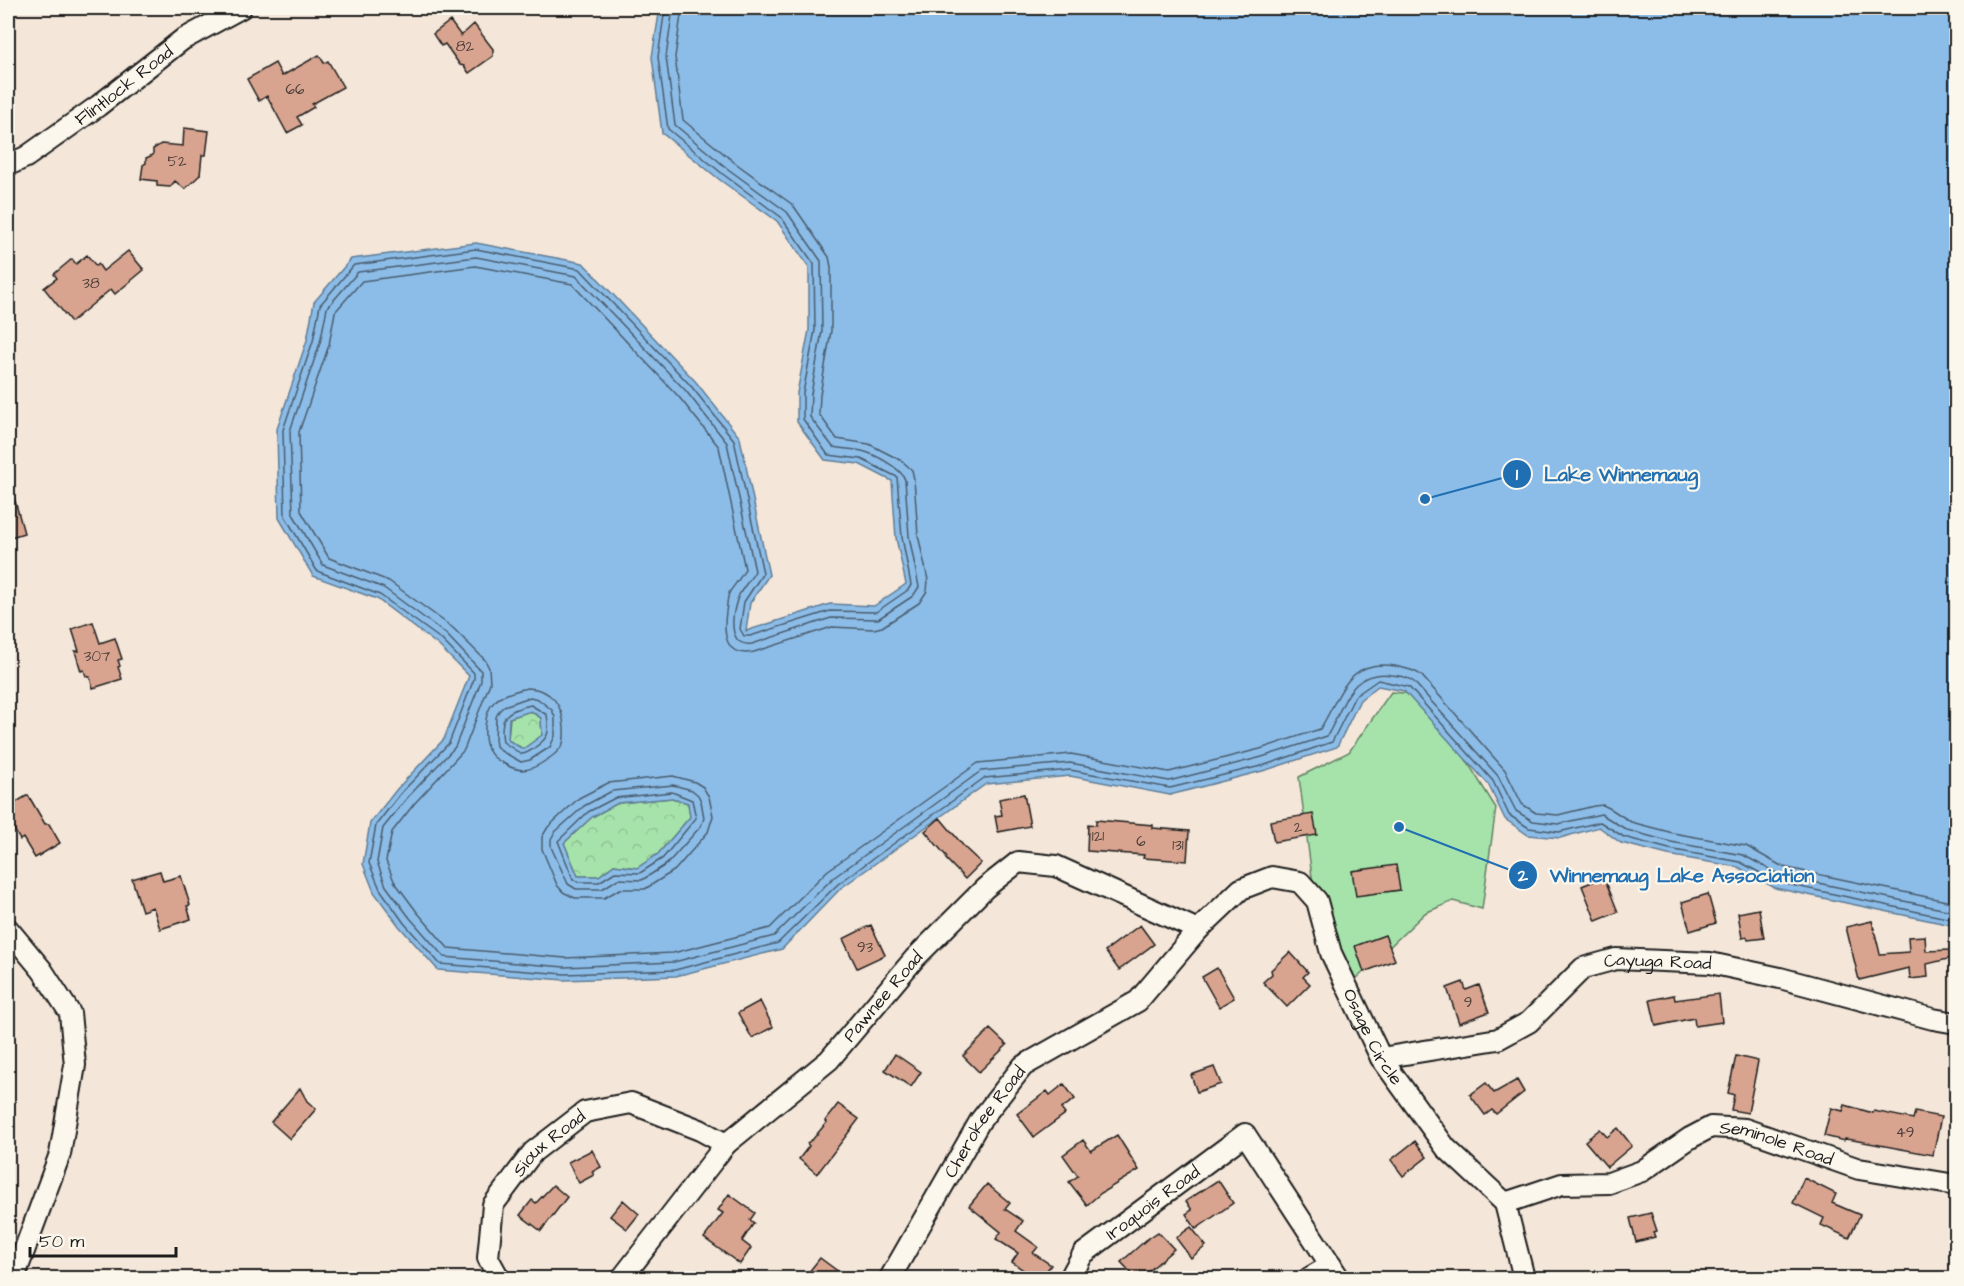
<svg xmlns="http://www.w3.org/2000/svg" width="1964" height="1286" font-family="'Architects Daughter',sans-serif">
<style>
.forest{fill:url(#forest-crowns);stroke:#618063;stroke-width:1.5}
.green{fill:#a6e3aa;stroke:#618063;stroke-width:1.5}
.water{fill:#8cbde8;stroke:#5f7d96;stroke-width:1.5;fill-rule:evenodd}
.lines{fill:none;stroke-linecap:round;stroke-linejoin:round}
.shore{stroke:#495c6e;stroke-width:1.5}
.building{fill:#d9a48f;stroke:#1c1c1c;stroke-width:1.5}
.minor-casing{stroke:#1c1c1c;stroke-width:24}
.minor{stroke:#fbf7ec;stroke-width:20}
.labels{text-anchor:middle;stroke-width:4.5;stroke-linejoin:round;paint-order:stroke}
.number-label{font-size:15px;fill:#4b3e39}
.street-label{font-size:18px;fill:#1c1c1c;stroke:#fbf7ec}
.leader{fill:none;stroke:#1f6fb2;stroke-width:2}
.callout-dot{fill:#1f6fb2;stroke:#fbf7ec;stroke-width:2}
.mark-label{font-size:18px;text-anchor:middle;font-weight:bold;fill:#fff}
.callout-label{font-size:20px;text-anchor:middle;font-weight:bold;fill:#1f6fb2;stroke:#fbf7ec;stroke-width:4.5;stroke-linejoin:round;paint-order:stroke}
</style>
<defs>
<pattern id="forest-crowns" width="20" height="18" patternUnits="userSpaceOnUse" patternTransform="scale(1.5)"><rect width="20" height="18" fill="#a6e3aa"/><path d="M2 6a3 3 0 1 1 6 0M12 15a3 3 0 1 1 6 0" fill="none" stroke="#8ec292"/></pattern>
</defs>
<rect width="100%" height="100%" fill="#f4e6d9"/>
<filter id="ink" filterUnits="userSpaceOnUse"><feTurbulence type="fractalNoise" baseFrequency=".0167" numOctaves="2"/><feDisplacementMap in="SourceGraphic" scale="12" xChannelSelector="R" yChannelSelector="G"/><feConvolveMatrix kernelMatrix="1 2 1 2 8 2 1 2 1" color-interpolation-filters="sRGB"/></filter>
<g filter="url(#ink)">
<path class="forest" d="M530,711L541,718L542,736L523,749L508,740L510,718Z
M672,798L688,803L690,817L658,854L637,868L614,865L599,876H578L564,843L592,817L618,803Z"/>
<path class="green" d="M1391,692L1416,694L1460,750L1496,808L1482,909L1453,901L1425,913L1352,983L1321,946L1299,777L1349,752Z"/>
<path class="water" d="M660,8H1956V926L1775,888L1738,867L1668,855L1621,843L1599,827L1560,838L1528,835L1505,819L1488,784L1404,691L1378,686L1360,700L1337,747L1266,770L1170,795L1070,776L986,784L841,888L782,949L676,976L565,980L438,970L399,926L374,892L363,864L370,823L397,789L444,739L469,676L438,645L377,599L313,576L279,518L277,429L307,340L314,302L351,259L476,243L583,263L696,382L740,438L769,575L750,603L746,631L830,604L874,606L906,584L896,538L892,481L859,464L825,460L797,422V393L809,330V267L777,221L720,180L662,133L652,57ZM531,711L541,718L542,735L523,749L508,740L509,718ZM672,798L688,803L690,817L658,854L637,868L614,865L599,876H578L564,843L592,817L618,803Z"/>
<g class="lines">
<path class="shore" d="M665,8L658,57L668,129L724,175L781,217L814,264L815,330L803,393V419L828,455L861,459L897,477L902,537L911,585L908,590L876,612L830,611L750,636H744L740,629L744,602L763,573L734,440L691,386L580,269L476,249L354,265L320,305L313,341L283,430L285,516L317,571L380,595L442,640L474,673V679L449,743L401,793L376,825L369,863L380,889L404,923L440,964L565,974L675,970L778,943L838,884L984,778L1070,770L1170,788L1265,765L1332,742L1355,696L1378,680L1409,687L1493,781L1509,815L1529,828L1559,832L1600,822L1624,837L1669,849L1740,862L1777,882L1956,920
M673,8L666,57L675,125L728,169L787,212L821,261L822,331L811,394L810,417L833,447C842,449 852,449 862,451C874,454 902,468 905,480L909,536L919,587L913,596L878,619L831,618L752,644C727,647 732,615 737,600C740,589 750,581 755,571L727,443L686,391L576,276L476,257L358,272L327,308L320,343L290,431L293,514L323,565L384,588L446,634L481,671V681L455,747L407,798L383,828L377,862L386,886L410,918L444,957L565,967L674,962L774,936L833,878L981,771L1070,763L1169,781L1262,757L1327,736C1344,708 1349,668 1392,675C1400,676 1408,677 1414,682L1498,776L1516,811L1533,821L1558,824L1601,814L1627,830L1671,842L1743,855L1780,875L1956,912
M682,8L675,57L683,120L734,162L793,205L829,257L831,267V331L820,395L819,414L837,439L869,444L902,461L912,470L914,479L918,535L928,580L927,591L919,603L882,627L874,629L832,627L754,652C725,658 723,634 726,612C727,606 727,599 729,593C734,585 741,578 745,569L719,447L679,397L572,284L475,266L362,281L335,312L329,345L299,432L301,511L329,558L389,581L453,628L485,660L489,668L490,683L464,750L414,804L392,832L386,861L394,881L417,912L448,948L565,958L673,953L770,928L827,871L978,763L1071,754L1169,772L1260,749L1320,729C1341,696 1346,658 1395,666C1404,668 1413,669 1421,675L1505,770L1522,804L1536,813L1558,815L1594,806L1603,805L1611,809L1631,822L1673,833L1746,846L1783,867L1956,903
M528,688C552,689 563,706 564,728C564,734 565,740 562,746C558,753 551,757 545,761C529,772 519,773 503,763C497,760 492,757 489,751C482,739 484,712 494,702C502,694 518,690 528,688Z
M530,697L538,699L552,710L555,717V736L550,747L530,760L521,762L501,751L496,746L495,739L496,717L499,711L504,706Z
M531,705L547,715C550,733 549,738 534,748C530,751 527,754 521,754L503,742C499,716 506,710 531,705Z
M673,776L695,782L703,787L709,797L713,816L708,832L675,870L645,889H620L604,898H575L563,892L557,885L542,849V837L548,827L579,798L608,783Z
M673,785L692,790L698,795L701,801L704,818L701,826L667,864L642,880L618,879L602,889H576L568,884L551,847V839L555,832L584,806L612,791Z
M672,792L692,800L696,818L663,858L640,873L615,872L599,882H578L573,879L558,841L588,812L615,798Z"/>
</g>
<path class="building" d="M450,21L461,36L474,24L493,49V56L469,73L464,66L460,65L445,44L441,46L433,34Z
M319,55L324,63L328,61L343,87L312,104L314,107L297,117L302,125L287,133L267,96L259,101L247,79L275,63L282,76Z
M184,128L209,131L206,155H202L200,175L185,189L175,181L170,187L157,186V181L141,179L143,165L146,163V158L153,155V149L161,144L183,146Z
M128,251L144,270L115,294L111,289L71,322L44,288L57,278L54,274L72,259L76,264L87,255L96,266L98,264L103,271Z
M12,490L24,533L8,538V491Z
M93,622L100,643L115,638L122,659L118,660L120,666L118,667L122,679L93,688L90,677L86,676L84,670L81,671L75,651H79L72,629Z
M1024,794L1030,826L998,832L995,816L1002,815L999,799Z
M28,795L45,824H49L60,843L35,858L23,838L20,840L8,818V807Z
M1313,814L1317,835L1274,842L1270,821Z
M940,818L966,849L981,863L965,879L946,859L947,857L925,831Z
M1096,820L1153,825V828L1189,831L1187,861L1143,858L1144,855L1087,851L1088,824L1096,825Z
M1396,865L1400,890L1356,896L1352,871Z
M160,871L163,881L181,876L190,905L187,906L191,919L160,929L153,907L142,911L132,879Z
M1604,877L1618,912L1596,921L1582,886Z
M1708,894L1716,923L1690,931L1682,902Z
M1759,909L1764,938L1748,940L1747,937L1742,938L1738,913Z
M1872,921L1880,954L1909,952L1908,937L1925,936L1926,951L1951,950L1952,958L1927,964L1928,977L1910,979L1909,968L1859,980L1846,927Z
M871,925L885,955L857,968L843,939Z
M1140,925L1154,944L1119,970L1105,951Z
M1385,935L1395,960L1364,972L1355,946Z
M1290,952L1308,972L1303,977L1310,984L1287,1007L1263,982L1272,974L1271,970Z
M1217,968L1234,998L1219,1007L1202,977Z
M1463,982L1466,990L1479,985L1489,1012L1459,1023L1447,988Z
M1719,994L1722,1022L1695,1026L1694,1018L1656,1026L1650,1000L1674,995L1675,1000Z
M760,1001L773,1027L752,1038L738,1013Z
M990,1029L1007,1045L979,1072L963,1056Z
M895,1054L921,1072L911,1087L885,1070Z
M1736,1056L1758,1061L1748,1113L1731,1110L1734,1095L1728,1093Z
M1214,1067L1221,1084L1197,1092L1191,1075Z
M1517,1080L1524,1092L1496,1114L1492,1110L1485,1115L1470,1095L1486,1083L1494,1093Z
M1064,1084L1075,1099L1061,1109L1065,1114L1034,1137L1017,1114L1047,1091L1050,1095Z
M300,1088L307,1101L316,1109L290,1139L271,1122Z
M838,1104L859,1119L817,1174L799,1159L809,1146L807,1143L813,1139L827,1122L825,1121Z
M1845,1105L1873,1113L1874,1111L1913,1119L1915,1112L1941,1117L1933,1155L1853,1140L1845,1139L1844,1141L1824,1136L1831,1108L1843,1111Z
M1618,1128L1632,1146L1607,1167L1585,1141L1600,1129L1607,1137Z
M1117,1135L1139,1170L1101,1193L1087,1205L1069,1182L1078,1176L1063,1155L1083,1140L1091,1151Z
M1415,1141L1427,1157L1403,1176L1391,1160Z
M592,1150L601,1167L592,1172L594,1175L579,1183L568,1162Z
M1804,1178L1836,1194L1832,1203L1860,1215L1849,1238L1821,1225L1824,1218L1793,1203Z
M1218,1180L1233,1203L1196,1229L1186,1214L1192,1210L1186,1201Z
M987,1184L1010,1203L1005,1209L1023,1221L1016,1231L1038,1247L1033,1253L1051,1265L1041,1278H1035L1012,1262L1018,1253L996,1239L1001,1232L969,1206Z
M553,1185L567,1197L541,1231L520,1215L532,1200L536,1203Z
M729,1194L755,1213L750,1220L754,1223L742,1241L751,1248L740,1264L704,1238L723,1213L718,1210Z
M623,1200L639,1214L627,1229L610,1216Z
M1651,1213L1657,1231L1653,1232L1655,1237L1636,1242L1630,1218Z
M1191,1227L1206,1246L1191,1258L1176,1238Z
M1158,1232L1174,1249L1141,1278H1136L1121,1262L1146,1240Z
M820,1258L847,1278H804Z"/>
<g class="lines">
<g class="minor-casing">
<g id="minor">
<path id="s1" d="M8,165L26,157L98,106L182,40L241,8"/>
<path d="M8,929L42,970L70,1013L75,1065L60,1154L14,1278"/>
<path id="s2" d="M1381,1058L1498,1039L1529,1022L1583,968L1616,959L1710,963L1780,978L1933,1019L1956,1023"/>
<path id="s3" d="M1505,1203L1562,1184L1609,1183L1642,1171L1690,1138L1711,1127L1745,1129L1859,1169L1956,1185"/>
<path id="s4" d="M499,1278L488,1258L493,1205L533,1152L585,1112L631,1103L700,1130L726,1144"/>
<path id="s5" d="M622,1278L726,1144L829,1060L915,958L985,888L1018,862L1056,866L1198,930"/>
<path id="s6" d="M890,1278L980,1121L1023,1066L1138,1001L1198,930L1241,889L1272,877L1300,882L1317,901L1331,953L1381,1058L1446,1148L1505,1203L1524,1278"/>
<path id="s7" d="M1070,1278L1083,1254L1245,1134L1339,1278"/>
<path d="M1309,1278L1331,1265"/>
</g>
</g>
<use href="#minor" class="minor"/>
</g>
</g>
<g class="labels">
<g class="number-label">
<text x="465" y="51">82</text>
<text x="295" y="94">66</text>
<text x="177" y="166">52</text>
<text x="91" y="288">38</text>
<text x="97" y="661">307</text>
<text x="1298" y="832">2</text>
<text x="1098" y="841">121</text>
<text x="1141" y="846">6</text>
<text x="1178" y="850">131</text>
<text x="865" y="952">93</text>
<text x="1468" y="1007">9</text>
<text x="1905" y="1137">49</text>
</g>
<g class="street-label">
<text dy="6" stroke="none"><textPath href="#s1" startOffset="141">Flintlock Road</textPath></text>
<text dy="6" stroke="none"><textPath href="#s2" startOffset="306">Cayuga Road</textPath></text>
<text dy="6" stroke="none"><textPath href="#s5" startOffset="386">Pawnee Road</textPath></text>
<text dy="6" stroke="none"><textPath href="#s6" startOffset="770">Osage Circle</textPath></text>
<text dy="6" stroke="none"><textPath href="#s6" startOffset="183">Cherokee Road</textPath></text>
<text dy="6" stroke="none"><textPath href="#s3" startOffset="292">Seminole Road</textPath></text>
<text dy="6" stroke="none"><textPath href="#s4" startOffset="160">Sioux Road</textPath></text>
<text dy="6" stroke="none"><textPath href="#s7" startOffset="114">Iroquois Road</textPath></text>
</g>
</g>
<path class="leader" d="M1425 499L1517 474M1399 827L1523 875"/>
<g class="callout-dot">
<circle cx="1425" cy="499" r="6"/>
<circle cx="1399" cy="827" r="6"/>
<circle cx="1517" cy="474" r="15"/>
<circle cx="1523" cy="875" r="15"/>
</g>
<g class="mark-label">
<text x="1517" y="480">1</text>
<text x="1523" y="881">2</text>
</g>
<g class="callout-label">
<text x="1621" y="481">Lake Winnemaug</text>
<text x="1682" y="882">Winnemaug Lake Association</text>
</g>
<rect width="1964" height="1286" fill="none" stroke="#fbf7ec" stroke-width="30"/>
<rect x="15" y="15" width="1934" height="1256" fill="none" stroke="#1c1c1c" stroke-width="2" filter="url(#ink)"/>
<path d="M30 1247v9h146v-9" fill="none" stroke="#1c1c1c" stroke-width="3"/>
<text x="39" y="1247" font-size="18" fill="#1c1c1c" stroke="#fbf7ec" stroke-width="4.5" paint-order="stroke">50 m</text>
</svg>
